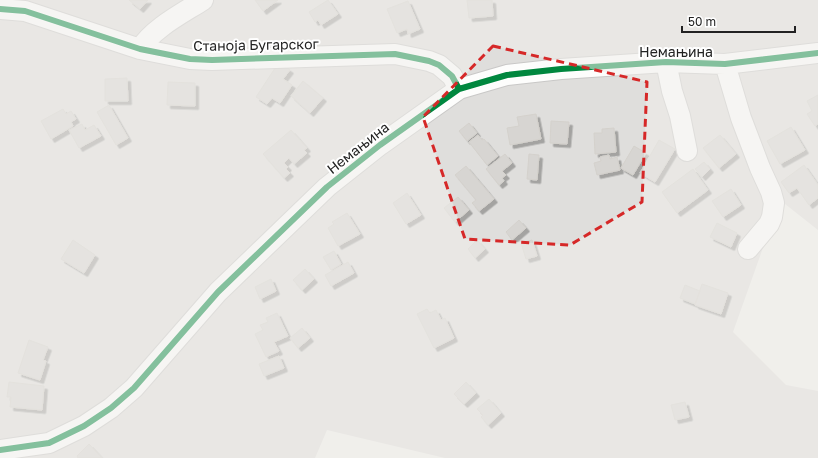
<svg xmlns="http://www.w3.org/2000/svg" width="818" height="458" font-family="'Golos Text',sans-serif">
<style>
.residential{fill:#dfdedc}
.building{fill:#d7d5d2;stroke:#d4d1cc;filter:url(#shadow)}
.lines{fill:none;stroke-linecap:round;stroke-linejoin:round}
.minor-casing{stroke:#c9c8c7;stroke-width:22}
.minor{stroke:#fdfdfc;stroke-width:20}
.cycleway-casing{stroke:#fff;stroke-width:8}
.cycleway{stroke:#00873e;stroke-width:6}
.marked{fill:none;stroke:#d62828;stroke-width:3;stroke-dasharray:8 5;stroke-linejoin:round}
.labels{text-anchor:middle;stroke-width:4;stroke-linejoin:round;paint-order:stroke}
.street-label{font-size:14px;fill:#222;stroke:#fff}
</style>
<defs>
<filter id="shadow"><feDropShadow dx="3.5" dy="3.5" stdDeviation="0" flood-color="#0004"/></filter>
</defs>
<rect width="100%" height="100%" fill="#f0efeb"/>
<path class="residential" d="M0,0H818V230L780,200L733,332L786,385L818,391V458H445L327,430L315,458H0Z"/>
<path class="building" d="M129,0H148L140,9Z
M255,0H278L263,11Z
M328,0L338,14L321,25L318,20L315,22L309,12Z
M467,0H492L493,16L469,18Z
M408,1L420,29L408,34L407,29L397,33L387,9Z
M279,62L290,70L283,79L292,85L280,103L272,98L267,104L256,97Z
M127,78L128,101H105V79Z
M303,81L323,98L310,113L291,96Z
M168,82L195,83V106L167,105Z
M818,95V124L815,126L807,114L812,111L807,101Z
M109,105L128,138L116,145L97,112Z
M63,109L66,114L71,111L76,119L71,122L73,126L51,139L41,121Z
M536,114L541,139L510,145L507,128L519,126L517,117Z
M551,121L569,122L567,144L550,143Z
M469,123L477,133L467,141L459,131Z
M82,124L85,130L94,125L101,136L79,148L69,130Z
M791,127L805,150L780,164L767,141Z
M614,128L616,152L595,154L594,133H602V129Z
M291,130L307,148L304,150L307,153L294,164L289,158L284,163L288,167L286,169L290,173L284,178L263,154Z
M478,135L482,140L484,139L498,156L487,165L469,142Z
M720,135L736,154L719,168L703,148Z
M659,140L675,149L655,182L640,173Z
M634,146L646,153L633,175L621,168Z
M505,154L512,163L502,171L506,175L502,178L504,181L499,185L486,169Z
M529,154L539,155L537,180L527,179Z
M609,155L610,159L617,157L620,170L597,175L594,163L601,161L600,157Z
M704,162L710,169L702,177L695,169Z
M804,165L818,185V198L809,205L797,188L789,193L781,182Z
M466,166L494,199L479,211L472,203L476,200L455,175Z
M693,169L708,190L677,213L662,192Z
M731,189L741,205L723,217L712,201Z
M407,193L421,215L406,224L393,203Z
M458,197L469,210L455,222L444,208Z
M347,213L360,234L338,246L328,228L334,224L332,222Z
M519,220L526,228L512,240L506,232Z
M717,223L737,233L731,247L710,237Z
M73,240L95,255L84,273L61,259Z
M477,240L485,249L475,258L468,249Z
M532,240L537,256L526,259L521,243Z
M334,251L341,264L331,270L323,257Z
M348,262L354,273L331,286L325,275Z
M305,269L314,279L302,290L293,280Z
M271,279L276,291L260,299L255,287Z
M702,284L728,293L721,314L695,305Z
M685,285L700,291L695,304L680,298Z
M427,309L430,313L436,310L441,320L445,318L454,338L434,348L417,314Z
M277,313L288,336L274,342L279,351L266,357L255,334L263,330L260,325L268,322L266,318Z
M302,328L310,338L298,348L290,338Z
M29,340L48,347L43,360L46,361L40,380L18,373Z
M279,356L284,368L264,376L259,364Z
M9,382L44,386L42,410L10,407L11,397H7Z
M466,382L476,393L464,404L454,394Z
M489,399L501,413L488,425L481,417L483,415L477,409Z
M685,402L689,417L675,420L671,405Z
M89,444L102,458H78L77,456Z"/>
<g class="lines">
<g class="minor-casing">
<path id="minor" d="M0,9L25,11L140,49L190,59L212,60L395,54L429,61L439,65L452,76L459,89
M140,49C153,28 183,13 203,0
M666,62L672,91L680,116L687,151
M725,64L741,118L760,168L771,192L774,203L772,217L769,224L748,249
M0,450L49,443L84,426L111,408L134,388L218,292L327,187L380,145L459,89L507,75L561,69L666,62L725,64L818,53"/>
</g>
<use href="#minor" class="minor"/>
<g class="cycleway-casing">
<path id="cycleway" d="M0,9L25,11L140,49L190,59L212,60L395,54L429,61L439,65L452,76L459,89
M0,450L49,443L84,426L111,408L134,388L218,292L327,187L380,145L459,89L507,75L561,69L666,62L725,64L818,53"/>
</g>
<use href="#cycleway" class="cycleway"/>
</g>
<path d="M0 0H818V458H0ZM493,46L647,82L642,202L570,245L465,239L423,117Z" fill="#f0efeb" fill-opacity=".55" fill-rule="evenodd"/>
<path class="marked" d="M493,46L647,82L642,202L570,245L465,239L423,117Z"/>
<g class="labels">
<g class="street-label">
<text transform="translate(256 45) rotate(-1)" y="5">Станоја Бугарског</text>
<text x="676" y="57">Немањина</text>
<text transform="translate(358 148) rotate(-38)" y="5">Немањина</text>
</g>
</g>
<path d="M682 26v6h113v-6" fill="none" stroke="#222222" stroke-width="2"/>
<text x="688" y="26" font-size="12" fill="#222222" stroke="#ffffff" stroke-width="3" paint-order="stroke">50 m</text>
</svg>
